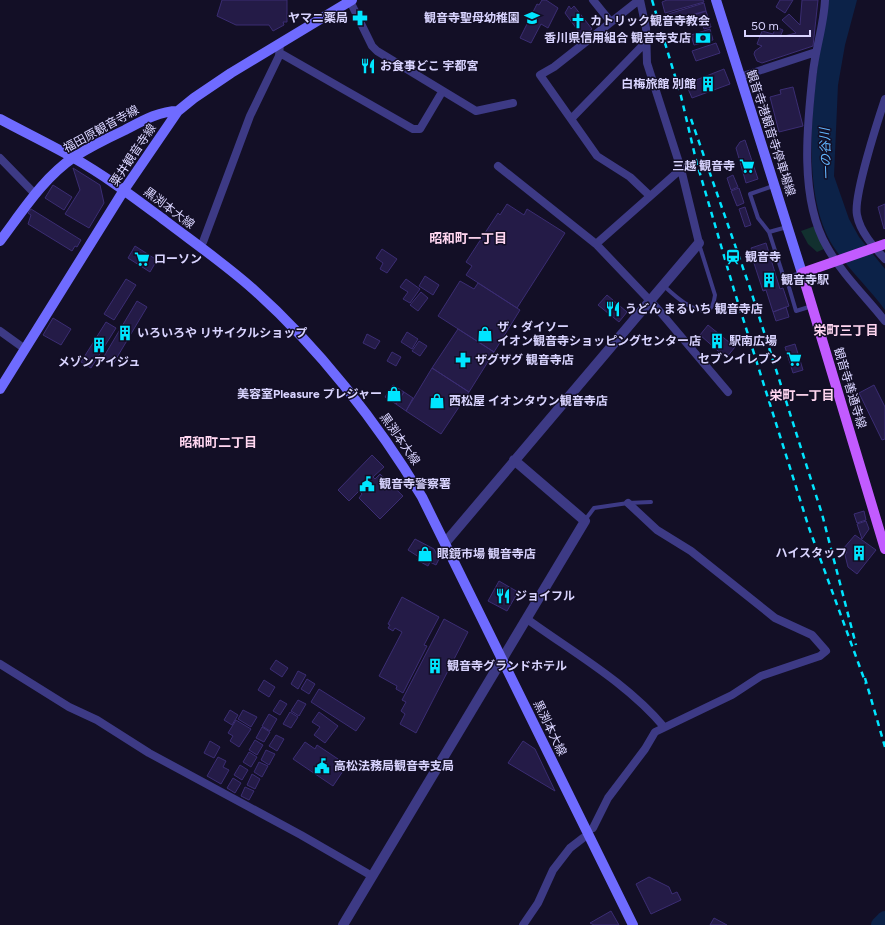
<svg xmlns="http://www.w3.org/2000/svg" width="885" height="925" font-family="Figtree,'Noto Sans JP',sans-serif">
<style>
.green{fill:#12302f}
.water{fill:#0c2248}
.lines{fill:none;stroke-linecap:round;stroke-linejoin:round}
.river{stroke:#0c2248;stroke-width:16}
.building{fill:#241b47;stroke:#3b2d73}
.service{stroke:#3d3a85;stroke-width:4}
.minor{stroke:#3d3a85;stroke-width:8}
.tertiary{stroke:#3d3a85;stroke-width:10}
.secondary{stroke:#6f6bff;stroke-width:10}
.primary{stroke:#c25bff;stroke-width:10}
.rail{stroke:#00e5ff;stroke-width:2.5;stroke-dasharray:6 5;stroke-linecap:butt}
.labels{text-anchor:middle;stroke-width:3;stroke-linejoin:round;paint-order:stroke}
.poi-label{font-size:12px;font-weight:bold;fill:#d9d4ff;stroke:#130f26;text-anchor:start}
.street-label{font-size:12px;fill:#d9d4ff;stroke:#130f26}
.water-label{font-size:13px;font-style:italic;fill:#62b6ff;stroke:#130f26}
.neighbourhood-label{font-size:13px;font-weight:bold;fill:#ffd6f0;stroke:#130f26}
</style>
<rect width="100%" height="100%" fill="#130f26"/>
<path class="green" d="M815,226L824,249L817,252L808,244L801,231Z"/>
<path class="water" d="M828,0H857L845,45L838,85L834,176L849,219L859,237L885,269V310C869,288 848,269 833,246C795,186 817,67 828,0Z"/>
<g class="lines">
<path class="river" d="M879,925L885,919"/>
</g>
<path class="building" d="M222,0H287V22H283L284,25L273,31L269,25H236L217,16Z
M542,0H546L558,8L548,28L541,24L531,43L520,38L537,4L539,5Z
M667,0H703L704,2L665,13L662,2Z
M780,0H793L785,13L776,7Z
M802,0H818L813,46L762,63L757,61L754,54L755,51L762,46L757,44L762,31L773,34L776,27L783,30L780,37L796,33L782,20L789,14L800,25Z
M704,3L706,11L667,21L665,15Z
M569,6L571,9L574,6L592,29L582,36L565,13Z
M706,11L711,27L704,29L701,19L687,23L685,18Z
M710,29L713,40L694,45L691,35Z
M716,43L720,53L696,61L692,51Z
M724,69L730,84L692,98L686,84Z
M793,87L803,126L779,132L770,97L781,94L780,90Z
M745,140L758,179L746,183L736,148L740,142Z
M73,168L100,185L104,203L89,228L65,214L80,190Z
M733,175L738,187L731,190L727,178Z
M53,185L72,197L64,210L45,198Z
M739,188L744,203L737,206L731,191Z
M507,204L524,215L527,209L565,233L517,308L466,275L472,266L466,262L498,213L500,215Z
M885,204V228L884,229L878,207Z
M745,207L751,225L745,227L739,209Z
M31,209L81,240L77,247L75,246L72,251L28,224L31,215L28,213Z
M766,243L780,289L783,288L789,306L773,312L766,290L763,291L751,254L753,253L751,248Z
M135,246L157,260L150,272L128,258Z
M382,249L397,259L387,273L380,269L383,263L376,258Z
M425,276L439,285L433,295L419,286Z
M126,279L136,285L114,320L104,314Z
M406,279L420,289L410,303L403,299L408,292L400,287Z
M460,281L474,289L478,283L520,310L494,352L438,316Z
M421,292L428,298L418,311L410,305Z
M607,295L627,312L619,322L598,305Z
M137,301L147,307L113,364L103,358Z
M786,307L789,317L776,321L773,312Z
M53,318L71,329L61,345L43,335Z
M106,322L116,328L91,368L81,362Z
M708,325L735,347L726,358L700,335Z
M458,329L494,352L469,392L432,368Z
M407,332L418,339L412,349L401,342Z
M367,334L380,341L375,349L363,343Z
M419,341L427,346L420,356L412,351Z
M795,344L803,370L793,373L785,347Z
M392,352L401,357L396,366L387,361Z
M432,368L469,392L441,434L406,411Z
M393,385L404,392L396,404L385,397Z
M874,385L885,407V439L882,440L859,393Z
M404,392L413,398L406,411L396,404Z
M372,455L384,467L373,477L375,479L380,474L403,496L380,519L359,498L362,494L359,491L349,501L338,490Z
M864,511L866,520L857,523L854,514Z
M866,521L869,529L862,539L857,524Z
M855,535L876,550L857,574L848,567L845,555L847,552L843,549Z
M415,539L434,549L439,559L436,565L430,562L428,566L417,560L419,557L408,550Z
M499,581L518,592L507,611L488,601Z
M402,597L439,617L424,645L427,646L403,693L396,689L397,686L379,676L402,632L395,628L393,631L388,628L390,625L388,624Z
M444,619L468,632L416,733L400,724L405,714L401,711L406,702L402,700Z
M276,660L288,668L282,677L270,669Z
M298,671L306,675L298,689L291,684Z
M307,679L315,684L309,694L301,689Z
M264,680L275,687L269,697L258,690Z
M319,689L365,718L356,731L311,702Z
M280,700L287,704L280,715L273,711Z
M298,700L306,704L299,716L291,711Z
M230,710L238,715L232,725L224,720Z
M243,710L257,717L251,727L238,719Z
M290,712L298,717L291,728L283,724Z
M319,712L338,726L325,743L314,735L320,727L312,722Z
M269,714L277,719L270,731L262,726Z
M236,720L251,729L239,747L230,741L233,736L228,733Z
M262,727L270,732L264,742L256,738Z
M276,735L284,739L277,751L269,746Z
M255,740L263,745L257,755L249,750Z
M210,741L220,747L214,758L204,753Z
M523,741L535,749L555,791L508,763Z
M305,742L315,749L317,745L347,765L333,786L293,759Z
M266,750L275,754L269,765L261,760Z
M249,752L257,757L251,767L243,762Z
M218,757L226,761L223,767L229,770L221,784L207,776Z
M259,762L268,766L262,777L254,772Z
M240,765L248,770L242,780L234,775Z
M252,774L260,779L255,789L247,785Z
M233,778L241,783L235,793L227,788Z
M245,787L254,791L249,800L241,796Z
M649,877L669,887L672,894L677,892L681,900L651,914L636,884Z
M611,911L619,925H594L590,923Z
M714,918L727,925H710Z"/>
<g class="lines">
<path class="service" d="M773,186L750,194L758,218L769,232L783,275L786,277L802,273
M769,232L787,227
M786,277L796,311L812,306
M664,286C676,297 691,311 708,311C713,306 714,302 715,295L699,244
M585,520L594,508L628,503L651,502"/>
<path class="minor" d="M593,0L610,21
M639,0L554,67L540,75L597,156L630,177L650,196
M640,0L646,28L647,63L681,169L699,243
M825,0C824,24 816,47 813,72C807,125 799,199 827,247C842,274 866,297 885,321
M350,1L372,46L377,51L476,111L513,103
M280,53L413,129H420L442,92
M740,77L816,52
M885,99C878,120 853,197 857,215C860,232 874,247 885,259
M571,119L645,43
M0,158L35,194
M498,166L596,244L656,307L728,392
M203,242L250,116L279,56L280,43
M596,244L681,169
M0,331L25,349
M527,619C574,653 627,683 664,727
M0,664L69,707L97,720L149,753L301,835L372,876
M593,828L608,798L645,749L655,732L732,695L761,676L820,656L826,651L812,635L775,618L691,551L657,530L628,503
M523,925L538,903L553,870L570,848L583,838"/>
<path class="tertiary" d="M445,543L699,243
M343,925L585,521L514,460"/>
<path class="secondary" d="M716,0L802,273
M0,119C24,132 49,144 72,157C106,176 136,199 167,222C196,244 226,265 253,289C317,346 378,423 422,497L633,925
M0,241C22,212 43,178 74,157C90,147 108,138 125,130C142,121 159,111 178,111
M0,389L124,190L178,111L194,98L231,73L352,0"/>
<path class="primary" d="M885,244L802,273L885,549"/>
<path class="rail" d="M652,0L681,96L696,160L734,290L809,528L866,684
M691,119L750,288L822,514L856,645
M865,678L885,747"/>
</g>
<defs>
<g id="pharmacy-bare" transform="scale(1.2)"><path d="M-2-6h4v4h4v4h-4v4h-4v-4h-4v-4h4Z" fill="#00e5ff" stroke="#130f26" stroke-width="2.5" paint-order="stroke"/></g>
<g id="school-bare" transform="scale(1.2)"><path d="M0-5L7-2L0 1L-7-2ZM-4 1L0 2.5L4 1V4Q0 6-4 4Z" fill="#00e5ff" stroke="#130f26" stroke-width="2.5" paint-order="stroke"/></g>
<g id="church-bare" transform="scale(1.2)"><path d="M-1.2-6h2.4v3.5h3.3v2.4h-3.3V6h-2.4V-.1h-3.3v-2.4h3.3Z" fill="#00e5ff" stroke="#130f26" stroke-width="2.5" paint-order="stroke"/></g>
<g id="bank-bare" transform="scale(1.2)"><path d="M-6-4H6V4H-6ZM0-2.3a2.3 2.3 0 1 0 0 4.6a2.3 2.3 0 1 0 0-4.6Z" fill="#00e5ff" stroke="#130f26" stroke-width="2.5" paint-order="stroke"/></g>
<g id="restaurant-bare" transform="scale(1.2)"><path d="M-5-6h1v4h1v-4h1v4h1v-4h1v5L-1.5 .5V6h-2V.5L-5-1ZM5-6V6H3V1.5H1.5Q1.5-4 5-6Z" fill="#00e5ff" stroke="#130f26" stroke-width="2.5" paint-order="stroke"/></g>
<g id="building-bare" transform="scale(1.2)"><path d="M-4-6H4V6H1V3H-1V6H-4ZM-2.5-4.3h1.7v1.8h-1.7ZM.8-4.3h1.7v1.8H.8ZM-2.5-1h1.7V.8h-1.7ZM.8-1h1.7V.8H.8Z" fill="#00e5ff" stroke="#130f26" stroke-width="2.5" paint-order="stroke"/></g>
<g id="supermarket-bare" transform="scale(1.2)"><path d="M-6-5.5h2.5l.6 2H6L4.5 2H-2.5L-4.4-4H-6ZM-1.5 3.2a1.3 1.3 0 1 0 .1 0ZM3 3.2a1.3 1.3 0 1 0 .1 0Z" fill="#00e5ff" stroke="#130f26" stroke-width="2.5" paint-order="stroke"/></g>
<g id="station-bare" transform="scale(1.2)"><path d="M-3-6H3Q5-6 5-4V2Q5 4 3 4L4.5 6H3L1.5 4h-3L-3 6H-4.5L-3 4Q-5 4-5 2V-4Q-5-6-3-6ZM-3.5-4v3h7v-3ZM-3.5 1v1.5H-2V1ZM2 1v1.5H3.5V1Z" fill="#00e5ff" stroke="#130f26" stroke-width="2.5" paint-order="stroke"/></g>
<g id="shop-bare" transform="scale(1.2)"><path d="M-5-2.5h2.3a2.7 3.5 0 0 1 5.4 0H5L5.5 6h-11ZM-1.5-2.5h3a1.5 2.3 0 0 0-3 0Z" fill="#00e5ff" stroke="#130f26" stroke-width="2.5" paint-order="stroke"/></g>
<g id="civic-bare" transform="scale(1.2)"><path d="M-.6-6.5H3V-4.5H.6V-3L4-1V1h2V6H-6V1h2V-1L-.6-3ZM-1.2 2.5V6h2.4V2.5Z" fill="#00e5ff" stroke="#130f26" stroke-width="2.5" paint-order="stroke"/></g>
</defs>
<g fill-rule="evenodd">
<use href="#pharmacy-bare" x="360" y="18"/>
<use href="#school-bare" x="532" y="18"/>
<use href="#church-bare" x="578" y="21"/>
<use href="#bank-bare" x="703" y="38"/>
<use href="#restaurant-bare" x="368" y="66"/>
<use href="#building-bare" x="708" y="84"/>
<use href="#supermarket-bare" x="747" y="166"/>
<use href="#station-bare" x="733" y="257"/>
<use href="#supermarket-bare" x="142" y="259"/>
<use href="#building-bare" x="769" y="280"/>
<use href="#restaurant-bare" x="613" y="309"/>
<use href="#building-bare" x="125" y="333"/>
<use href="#shop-bare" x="485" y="334"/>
<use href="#building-bare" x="717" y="341"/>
<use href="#building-bare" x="99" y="345"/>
<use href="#supermarket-bare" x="794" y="359"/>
<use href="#pharmacy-bare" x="463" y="360"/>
<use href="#shop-bare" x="394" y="394"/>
<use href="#shop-bare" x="437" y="401"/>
<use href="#civic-bare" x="367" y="484"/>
<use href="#building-bare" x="859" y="553"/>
<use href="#shop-bare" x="425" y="554"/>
<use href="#restaurant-bare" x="503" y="596"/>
<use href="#building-bare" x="435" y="666"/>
<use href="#civic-bare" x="322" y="766"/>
</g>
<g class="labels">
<g class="poi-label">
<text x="348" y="22" text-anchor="end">ヤマニ薬局</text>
<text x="520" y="22" text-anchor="end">観音寺聖母幼稚園</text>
<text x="590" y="25">カトリック観音寺教会</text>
<text x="691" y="42" text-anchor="end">香川県信用組合 観音寺支店</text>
<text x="380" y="70">お食事どこ 宇都宮</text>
<text x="696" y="88" text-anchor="end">白梅旅館 別館</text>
<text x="735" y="170" text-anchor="end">三越 観音寺</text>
<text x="745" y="261">観音寺</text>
<text x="154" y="263">ローソン</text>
<text x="781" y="284">観音寺駅</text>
<text x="625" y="313">うどん まるいち 観音寺店</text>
<text x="497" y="331">ザ・ダイソー<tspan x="497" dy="14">イオン観音寺ショッピングセンター店</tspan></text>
<text x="137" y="337">いろいろや リサイクルショップ</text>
<text x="729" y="345">駅南広場</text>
<text x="782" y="363" text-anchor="end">セブンイレブン</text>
<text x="475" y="364">ザグザグ 観音寺店</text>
<text x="99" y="366" text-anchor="middle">メゾンアイジュ</text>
<text x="382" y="398" text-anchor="end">美容室Pleasure プレジャー</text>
<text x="449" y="405">西松屋 イオンタウン観音寺店</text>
<text x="379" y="488">観音寺警察署</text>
<text x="847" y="557" text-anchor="end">ハイスタッフ</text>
<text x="437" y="558">眼鏡市場 観音寺店</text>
<text x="515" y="600">ジョイフル</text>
<text x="447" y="670">観音寺グランドホテル</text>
<text x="334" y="770">高松法務局観音寺支局</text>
</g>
<g class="street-label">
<text transform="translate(101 129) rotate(-29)" y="4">福田原観音寺線</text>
<text transform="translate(771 133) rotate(72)" y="4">観音寺港観音寺停車場線</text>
<text transform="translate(133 155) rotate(-56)" y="4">粟井観音寺線</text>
<text transform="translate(169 208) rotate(37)" y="4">黒渕本大線</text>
<text transform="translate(850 388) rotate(73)" y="4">観音寺善通寺線</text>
<text transform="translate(400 439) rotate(55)" y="4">黒渕本大線</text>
<text transform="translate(550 728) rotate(64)" y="4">黒渕本大線</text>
</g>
<g class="water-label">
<text transform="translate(825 154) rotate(-92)" y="5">一の谷川</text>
</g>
<g class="neighbourhood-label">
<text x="468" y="243">昭和町一丁目</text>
<text x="846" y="335">栄町三丁目</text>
<text x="802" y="400">栄町一丁目</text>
<text x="218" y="447">昭和町二丁目</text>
</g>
</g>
<path d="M745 30v6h65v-6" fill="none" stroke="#d9d4ff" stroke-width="2"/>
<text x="751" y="30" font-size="12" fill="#d9d4ff" stroke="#130f26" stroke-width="3" paint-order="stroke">50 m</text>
</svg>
